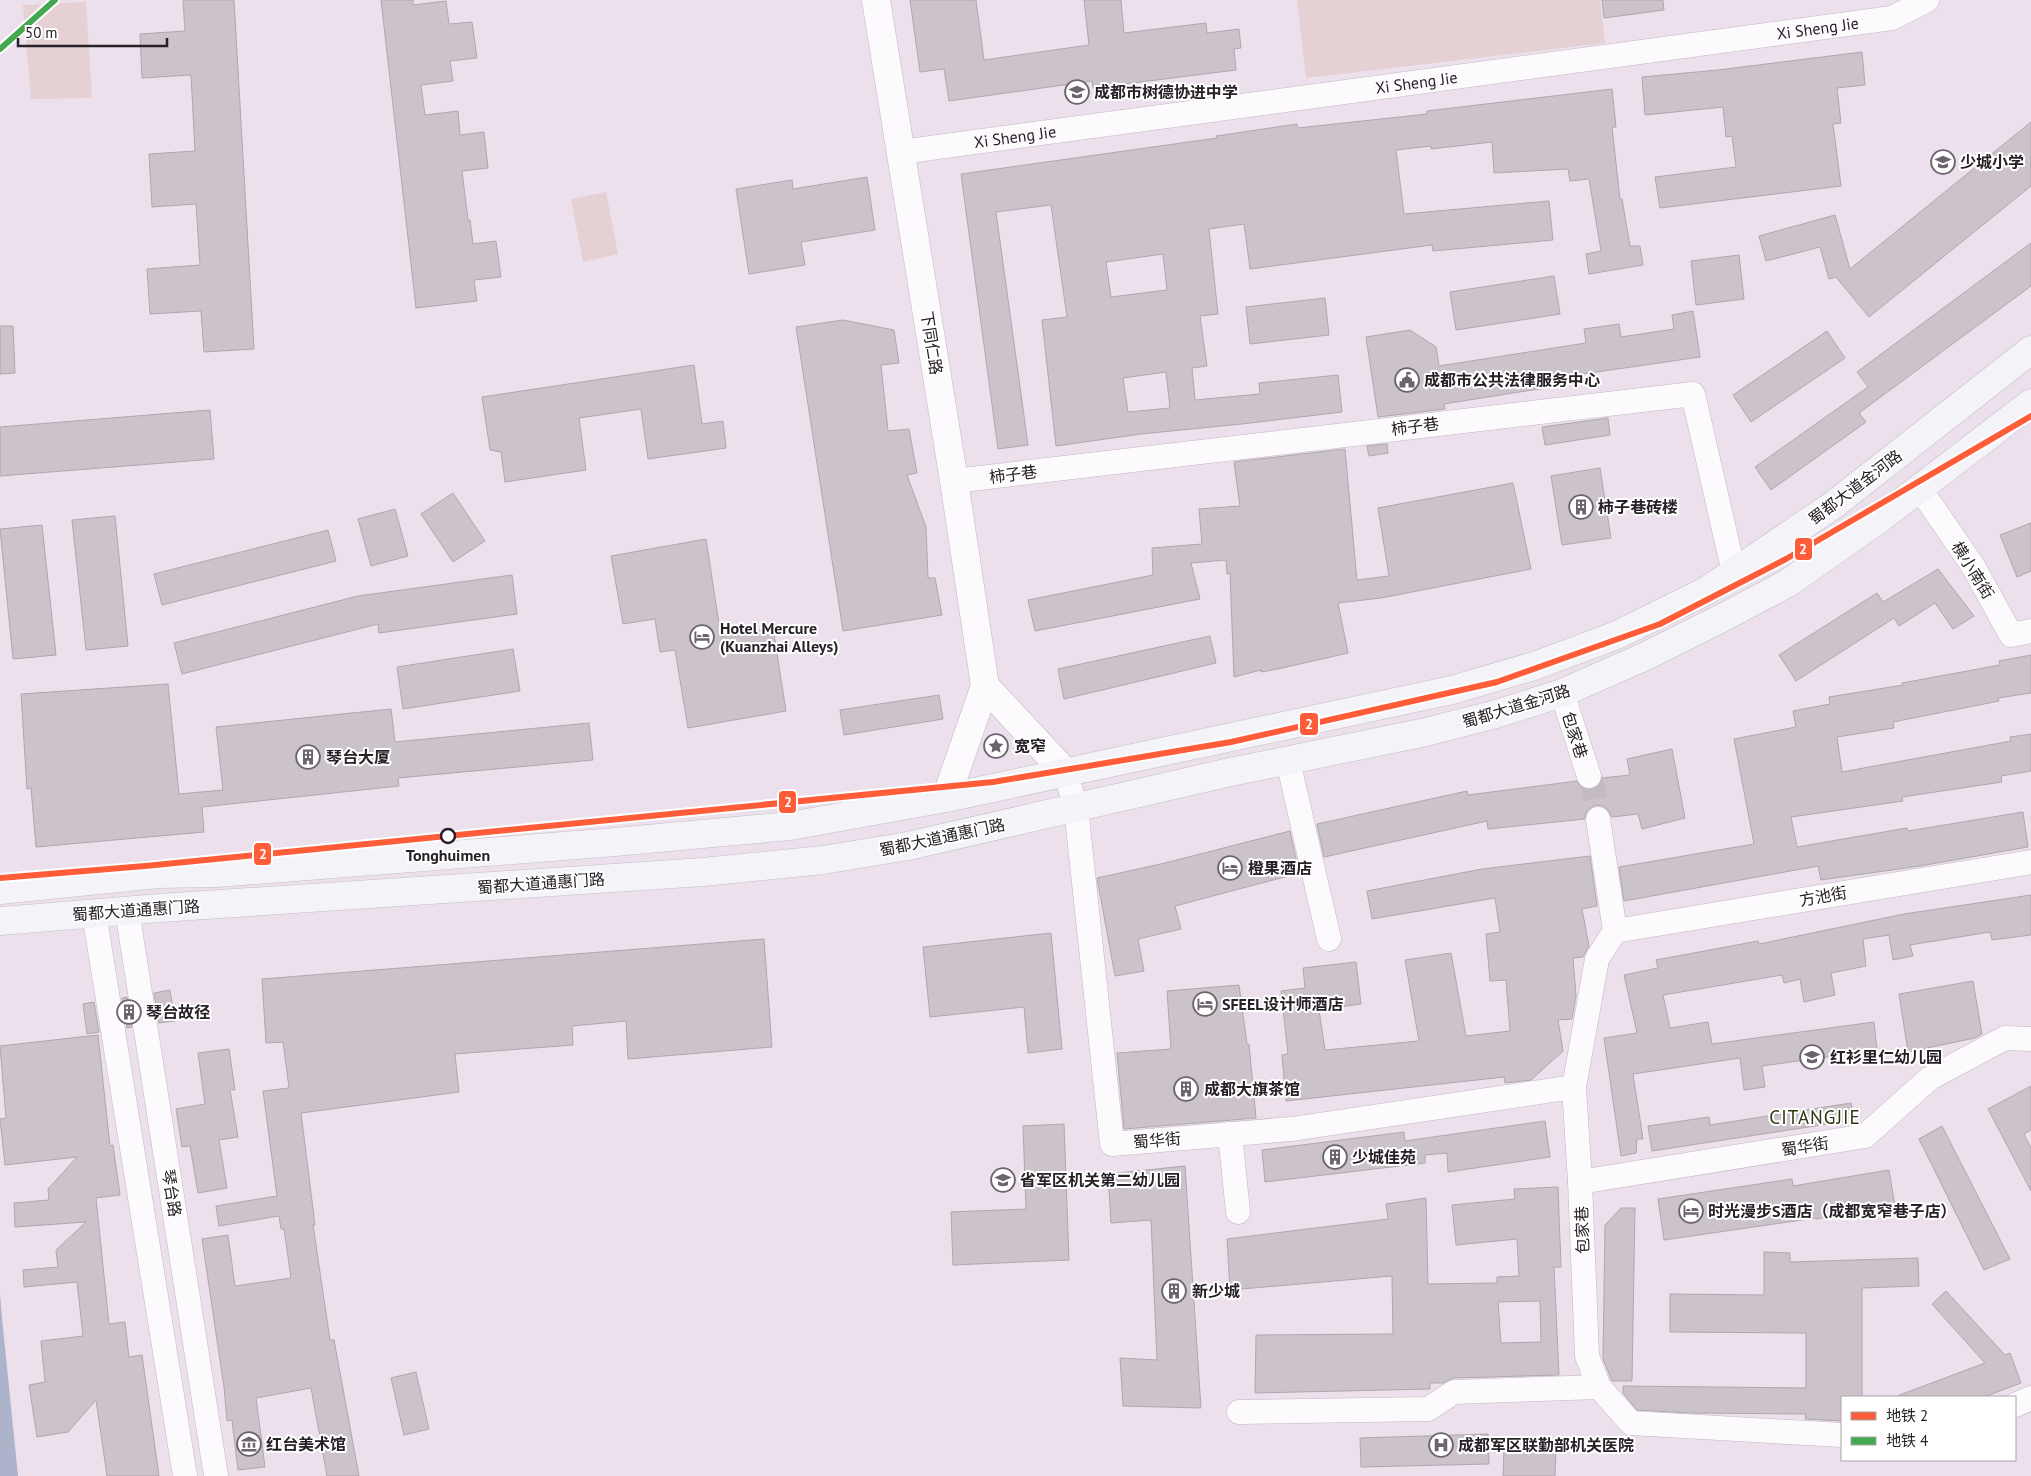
<svg xmlns="http://www.w3.org/2000/svg" width="2031" height="1476" font-family="'PT Sans','Noto Sans SC',sans-serif">
<style>
.green{fill:#e5d0d3}
.water{fill:#acb3ca}
.building{fill:#ccc2c9;stroke:#b0a7ad;fill-rule:evenodd}
.lines{fill:none;stroke-linecap:round;stroke-linejoin:round}
.street-tunnel{stroke:#c4bac4;stroke-width:24;stroke-dasharray:24 12;stroke-linecap:butt}
.street-casing{stroke:#c1b8c1;stroke-width:25}
.secondary-casing{stroke:#c1b8c1;stroke-width:29}
.primary-casing{stroke:#c4bfc4;stroke-width:29}
.street{stroke:#fcfafc;stroke-width:24}
.secondary{stroke:#fcfafc;stroke-width:28}
.primary{stroke:#f4f3f7;stroke-width:28}
.metro-1-casing{stroke:#fff;stroke-width:10}
.metro-2-casing{stroke:#fff;stroke-width:10}
.metro-1{stroke:#ff5c39;stroke-width:6}
.metro-2{stroke:#43a850;stroke-width:6}
.stop-dot{fill:#fff;stroke:#272027;stroke-width:2.5}
.labels{text-anchor:middle;stroke-width:4;stroke-linejoin:round;paint-order:stroke}
.street-label{font-size:16px;fill:#272027;stroke:#fff}
.poi-label{font-size:16px;font-weight:bold;fill:#272027;stroke:#fff;text-anchor:start}
.stop-label{font-size:16px;font-weight:bold;fill:#272027;stroke:#fff}
.quarter-label{font-size:19px;letter-spacing:1px;fill:#2c350f;stroke:#fff}
.line-badge{stroke:#fff;stroke-width:2}
.badge-label{font-size:14px;text-anchor:middle;font-weight:bold;fill:#fff}
</style>
<rect width="100%" height="100%" fill="#ebe0eb"/>
<path class="green" d="M1297,0H1600L1605,43L1306,78Z
M86,2L92,98L31,99L23,5Z
M606,192L618,254L583,262L571,199Z"/>
<path class="water" d="M0,1294L2,1318L18,1476H0Z"/>
<path class="building" d="M183,0H234L254,349L204,352L201,311L150,314L147,269L200,265L196,204L152,207L149,154L195,151L191,75L142,78L140,34L185,31Z
M381,0H413V5L446,1L449,24L472,22L477,58L450,61L453,81L421,85L425,115L458,111L460,135L484,132L488,168L462,171L468,220H470L473,244L496,241L501,277L474,280L477,301L416,308Z
M910,0H976L984,60L1089,45L1084,0H1121L1124,33L1206,23L1207,33L1239,29L1241,48L1234,49L1236,70L1093,88L1092,81L949,101L944,69L920,72Z
M1602,0H1663L1664,10L1604,18Z
M1862,52L1865,85L1837,88L1841,123L1833,124L1841,186L1660,208L1655,177L1736,167L1732,136L1726,137L1723,107L1645,115L1642,77L1718,70Z
M1612,89L1616,127H1612L1620,199H1622L1630,246H1640L1643,265L1589,274L1586,254L1601,251L1589,179L1570,181L1568,169L1494,173L1492,142L1431,149V146L1396,150L1404,214L1549,201L1553,240L1433,251L1432,245L1250,269L1244,224L1209,229L1218,314L1200,316L1207,366L1192,368L1195,400L1260,394L1259,383L1338,375L1342,412L1242,424L1141,434L1056,446L1042,320L1067,317L1051,205L996,212L1028,445L998,449L961,174L1217,138L1216,136L1297,124L1298,128L1427,114V111ZM1163,254L1167,290L1111,297L1106,262ZM1166,372L1170,408L1128,412L1123,378Z
M2031,122V186L1869,317L1836,277L1829,279L1820,247L1766,261L1759,236L1835,215L1850,269Z
M867,177L875,230L801,242L805,265L749,274L736,189L792,180L793,189Z
M2031,243V286L1859,413L1866,422L1771,490L1755,467L1868,387L1857,372Z
M1739,255L1744,299L1696,305L1691,261Z
M1554,276L1560,314L1456,330L1450,292Z
M1325,298L1329,335L1250,344L1246,307Z
M1693,311L1700,357L1569,376L1570,384L1444,404L1445,409L1378,417L1366,337L1410,330L1436,347L1439,366L1586,343L1584,329L1619,324L1621,337L1674,329L1672,315Z
M843,320L894,330L899,363L881,365L888,431L909,429L917,473L907,475L926,527L928,578H935L942,615L843,631L796,327Z
M0,326H13L15,373L0,374Z
M1827,331L1845,358L1751,422L1733,395Z
M694,365L702,424L723,421L726,448L648,459L641,409L579,418L586,470L505,482L501,452L490,450L482,397Z
M210,410L214,459L0,476V427Z
M1608,418L1610,435L1545,445L1542,427Z
M1387,444L1388,453L1369,456L1367,446Z
M1345,449L1357,580L1389,576L1378,508L1513,483L1531,569L1381,598L1338,603L1348,653L1278,669L1261,672V670L1234,677L1230,573L1227,574L1226,560L1191,563L1200,599L1035,631L1028,600L1153,575L1152,548L1202,544L1199,509L1240,506L1234,462Z
M1600,468L1611,538L1562,545L1551,476Z
M453,493L485,541L453,562L421,514Z
M395,509L408,556L371,566L358,519Z
M115,516L128,646L86,650L72,520Z
M2031,523V571L2017,577L2000,535Z
M42,525L56,655L13,659L0,529Z
M328,530L336,561L162,605L154,574Z
M706,539L721,637L773,628L786,711L688,728L675,650L660,652L655,619L623,624L611,556Z
M1938,569L1974,616L1953,629L1935,603L1899,626L1894,618L1796,681L1779,655L1877,593L1883,602Z
M512,575L517,614L379,633L378,624L182,674L174,643L358,596Z
M1210,636L1216,663L1064,699L1058,669Z
M513,649L520,691L403,709L397,667Z
M2031,655V693L1998,698L1999,701L1893,722L1894,728L1837,737L1842,772L2011,741L2010,737L2031,734V771L2001,776L2002,782L1902,797L1903,801L1791,817L1797,847L1907,828L1908,831L2023,812L2028,847L1920,866L1821,880L1818,866L1624,901L1619,867L1754,844L1734,739L1796,727L1793,711L1830,704L1829,697L1903,685L1902,683L2000,665L1999,661Z
M168,684L179,794L223,790L216,727L391,709L395,742L589,723L593,760L398,778L399,786L202,807L204,832L36,847L31,788L27,789L21,694Z
M939,695L943,719L844,735L840,710Z
M1672,749L1685,818L1642,829L1638,814L1612,817L1608,810L1603,806L1596,805L1589,809L1585,814V819L1488,829L1487,821L1324,857L1317,824L1467,791L1468,795L1577,781L1580,786L1586,789H1593L1600,785L1602,778L1630,775L1627,759Z
M1290,831L1297,863L1293,864L1296,874L1175,906L1181,929L1138,939L1144,971L1115,976L1097,878L1165,863Z
M1590,856L1597,906L1582,909L1589,946L1583,957L1573,958L1576,996L1572,1019L1558,1020L1563,1051L1531,1080L1505,1083L1504,1077L1286,1101L1282,1055L1288,1054L1281,991L1305,988L1303,968L1356,962L1361,1004L1319,1010L1325,1050L1419,1041L1405,960L1451,953L1466,1036L1510,1031L1506,980L1490,981L1486,934L1500,932L1495,898L1372,919L1367,891L1482,869Z
M2031,895V935L1992,940L1990,932L1910,945L1913,956L1893,960L1889,935L1863,939L1866,966L1831,973L1835,995L1804,1002L1800,979L1784,983L1782,975L1663,995L1670,1028L1708,1022L1712,1044L1874,1022L1877,1050L1762,1066L1765,1087L1744,1090L1740,1058L1633,1074L1643,1139H1637L1636,1153L1621,1156L1604,1038L1637,1033L1624,975L1658,968L1656,960L1758,941L1759,944L1904,914Z
M1051,933L1062,1049L1028,1053L1024,1007L930,1017L923,947Z
M764,939L772,1047L628,1059L626,1021L572,1026L573,1045L455,1054L459,1092L301,1113L315,1225H313L330,1340H334L359,1476H327L311,1388L256,1398L265,1467L238,1470L232,1420L227,1421L224,1387L202,1239L228,1235L235,1286L291,1278L284,1229H281L279,1216L219,1226L216,1206L277,1196L263,1091L289,1088L283,1042L266,1043L262,979Z
M1973,981L1982,1034L1975,1038L1908,1052L1899,994Z
M1239,985L1247,1044H1249L1256,1118L1124,1129L1117,1053L1171,1049L1167,991Z
M170,990L175,1021L159,1023L154,993Z
M127,997L132,1027L127,1028L122,998Z
M94,1002L99,1032L87,1034L83,1004Z
M98,1035L110,1146L113,1145L120,1195L96,1198L109,1324L125,1322L129,1357L142,1355L159,1476H107L96,1400L68,1432L37,1437L29,1385L45,1382L41,1341L83,1336L77,1282L24,1287L23,1270L58,1267L56,1250L86,1222L15,1227L14,1203L49,1200L48,1189L77,1157L5,1165L0,1119L6,1118L0,1046Z
M229,1049L235,1090H230L238,1137L219,1140L227,1188L198,1193L190,1146L182,1147L176,1109L205,1104L198,1053Z
M2031,1086V1130L2024,1134L2031,1148V1191L1988,1109Z
M1851,1103L1854,1120L1652,1151L1648,1126L1709,1117L1710,1125Z
M1545,1121L1550,1157L1448,1172L1447,1153L1425,1155V1163L1265,1182L1262,1150L1404,1132L1405,1141Z
M1064,1124L1069,1260L953,1265L951,1212L1026,1209L1023,1126Z
M1942,1126L2010,1259L1984,1270L1919,1139Z
M1185,1166L1201,1408L1123,1406L1120,1358L1157,1360L1151,1220L1111,1223L1108,1174Z
M1889,1170L1895,1206L1816,1219V1218L1664,1240L1658,1199L1792,1179L1793,1186Z
M1558,1187L1561,1267H1554L1559,1375L1454,1378L1443,1383H1430V1389L1255,1393L1256,1335L1393,1334L1392,1276L1230,1290L1227,1239L1388,1219L1386,1204L1426,1198L1428,1284L1497,1283V1277L1519,1276L1517,1239L1456,1245L1452,1205L1515,1199L1514,1189ZM1540,1301L1541,1342L1501,1343L1498,1302Z
M1621,1208H1635L1632,1381H1612L1603,1359L1605,1225Z
M1764,1252L1790,1253V1262L1918,1258L1919,1286L1862,1288V1397H1842V1421L1805,1419L1806,1414L1690,1413L1637,1410L1623,1393V1386L1806,1388V1333L1670,1332V1294L1764,1295Z
M1946,1291L2005,1355L2010,1353L2021,1383L1984,1397H1897V1396L1985,1363L1932,1304Z
M416,1372L429,1429L404,1435L391,1378Z
M1488,1434L1489,1464L1361,1467L1360,1438Z
M1504,1449H1556L1555,1476H1503Z"/>
<g class="lines">
<path class="street-tunnel" d="M1589,776L1594,792L1598,819"/>
<g class="street-casing">
<g id="street">
<path id="s1" d="M901,152L1892,18L1927,0"/>
<path d="M954,481L1693,394L1734,573"/>
<path d="M1920,489L1973,566L2011,635L2031,631"/>
<path d="M1562,693L1589,776"/>
<path d="M1288,761L1329,939"/>
<path d="M1065,772L1076,808L1112,1144L1292,1129L1574,1087"/>
<path d="M1598,819L1615,931L1597,959L1574,1087L1580,1182L1587,1356L1599,1387L1631,1423L1842,1435"/>
<path d="M127,910L216,1476"/>
<path d="M94,913L185,1476"/>
<path d="M1615,931L2031,862"/>
<path d="M1230,1134L1238,1212"/>
<path d="M1580,1182L1865,1136L1930,1078L2005,1038L2031,1039"/>
<path d="M2015,1405L2031,1398"/>
<path d="M1239,1412L1428,1409L1454,1392L1599,1387"/>
</g>
</g>
<g class="secondary-casing">
<path id="secondary" d="M876,0L954,481L985,686L946,798
M985,686L1065,772"/>
</g>
<g class="primary-casing">
<path id="primary" d="M0,890L158,874L217,873L424,857L615,842L790,826L946,798L1452,690L1537,665L1617,635L1706,591L1832,506L2031,350
M0,921L160,908L703,872L823,860L908,846L1226,773L1426,732L1496,714L1562,693L1646,656L1720,619L1788,583L1882,517L2031,403"/>
</g>
<use href="#street" class="street"/>
<use href="#secondary" class="secondary"/>
<use href="#primary" class="primary"/>
<g class="metro-1-casing">
<path id="metro-1" d="M0,878L145,866L993,782L1231,742L1497,682L1660,624L1786,559L2031,416"/>
</g>
<g class="metro-2-casing">
<path id="metro-2" d="M0,49L55,0"/>
</g>
<use href="#metro-1" class="metro-1"/>
<use href="#metro-2" class="metro-2"/>
</g>
<defs>
<g id="school-ring" transform="scale(1.25)"><circle r="9.5" fill="#fff" stroke="#6c636c" stroke-width="1.5"/><path d="M0-5L7-2L0 1L-7-2ZM-4 1L0 2.5L4 1V4Q0 6-4 4Z" fill="#6c636c"/></g>
<g id="civic-ring" transform="scale(1.25)"><circle r="9.5" fill="#fff" stroke="#6c636c" stroke-width="1.5"/><path d="M-.6-6.5H3V-4.5H.6V-3L4-1V1h2V6H-6V1h2V-1L-.6-3ZM-1.2 2.5V6h2.4V2.5Z" fill="#6c636c"/></g>
<g id="building-ring" transform="scale(1.25)"><circle r="9.5" fill="#fff" stroke="#6c636c" stroke-width="1.5"/><path d="M-4-6H4V6H1V3H-1V6H-4ZM-2.5-4.3h1.7v1.8h-1.7ZM.8-4.3h1.7v1.8H.8ZM-2.5-1h1.7V.8h-1.7ZM.8-1h1.7V.8H.8Z" fill="#6c636c"/></g>
<g id="hotel-ring" transform="scale(1.25)"><circle r="9.5" fill="#fff" stroke="#6c636c" stroke-width="1.5"/><path d="M-6-4.5h1.5V1H6V5H4.5V3h-9V5H-6ZM-4 0a1.8 1.8 0 1 1 3.6 0ZM.5 0V-2.5h3Q6-2.5 6 0Z" fill="#6c636c"/></g>
<g id="sight-ring" transform="scale(1.25)"><circle r="9.5" fill="#fff" stroke="#6c636c" stroke-width="1.5"/><path d="M0-6L1.8-2.2L6-1.7L2.9 1.2L3.7 5.4L0 3.3L-3.7 5.4L-2.9 1.2L-6-1.7L-1.8-2.2Z" fill="#6c636c"/></g>
<g id="museum-ring" transform="scale(1.25)"><circle r="9.5" fill="#fff" stroke="#6c636c" stroke-width="1.5"/><path d="M0-6L6-3V-2H-6V-3ZM-5-1h2V3h-2ZM-1-1h2V3h-2ZM3-1h2V3H3ZM-6 4H6V6H-6Z" fill="#6c636c"/></g>
<g id="hospital-ring" transform="scale(1.25)"><circle r="9.5" fill="#fff" stroke="#6c636c" stroke-width="1.5"/><path d="M-5-5h3v3.5h4V-5h3V5h-3V1.5h-4V5h-3Z" fill="#6c636c"/></g>
</defs>
<g fill-rule="evenodd">
<use href="#school-ring" x="1077" y="92"/>
<use href="#school-ring" x="1943" y="162"/>
<use href="#civic-ring" x="1407" y="380"/>
<use href="#building-ring" x="1581" y="507"/>
<use href="#hotel-ring" x="702" y="637"/>
<use href="#sight-ring" x="996" y="746"/>
<use href="#building-ring" x="308" y="757"/>
<use href="#hotel-ring" x="1230" y="868"/>
<use href="#hotel-ring" x="1205" y="1004"/>
<use href="#building-ring" x="129" y="1012"/>
<use href="#school-ring" x="1812" y="1057"/>
<use href="#building-ring" x="1186" y="1089"/>
<use href="#building-ring" x="1335" y="1157"/>
<use href="#school-ring" x="1003" y="1180"/>
<use href="#hotel-ring" x="1691" y="1211"/>
<use href="#building-ring" x="1174" y="1291"/>
<use href="#museum-ring" x="249" y="1444"/>
<use href="#hospital-ring" x="1441" y="1445"/>
</g>
<circle class="stop-dot" cx="448" cy="836" r="7"/>
<g class="labels">
<g class="street-label">
<text dy="6" stroke="none"><textPath href="#s1" startOffset="925">Xi Sheng Jie</textPath></text>
<text dy="6" stroke="none"><textPath href="#s1" startOffset="520">Xi Sheng Jie</textPath></text>
<text dy="6" stroke="none"><textPath href="#s1" startOffset="115">Xi Sheng Jie</textPath></text>
<text transform="translate(932 343) rotate(81)" y="6">下同仁路</text>
<text transform="translate(1415 426) rotate(-7)" y="6">柿子巷</text>
<text transform="translate(1013 474) rotate(-7)" y="6">柿子巷</text>
<text transform="translate(1855 487) rotate(-37)" y="6">蜀都大道金河路</text>
<text transform="translate(1973 570) rotate(58)" y="6">横小南街</text>
<text transform="translate(1516 706) rotate(-17)" y="6">蜀都大道金河路</text>
<text transform="translate(1575 735) rotate(72)" y="6">包家巷</text>
<text transform="translate(942 837) rotate(-12)" y="6">蜀都大道通惠门路</text>
<text transform="translate(541 883) rotate(-4)" y="6">蜀都大道通惠门路</text>
<text transform="translate(1823 896) rotate(-10)" y="6">方池街</text>
<text transform="translate(136 910) rotate(-4)" y="6">蜀都大道通惠门路</text>
<text transform="translate(1157 1140) rotate(-5)" y="6">蜀华街</text>
<text transform="translate(1805 1146) rotate(-9)" y="6">蜀华街</text>
<text transform="translate(172 1193) rotate(81)" y="6">琴台路</text>
<text transform="translate(1582 1230) rotate(-92)" y="6">包家巷</text>
</g>
<g class="poi-label">
<text x="1094" y="98">成都市树德协进中学</text>
<text x="1960" y="168">少城小学</text>
<text x="1424" y="386">成都市公共法律服务中心</text>
<text x="1598" y="513">柿子巷砖楼</text>
<text x="720" y="634">Hotel Mercure<tspan x="720" dy="18">(Kuanzhai Alleys)</tspan></text>
<text x="1014" y="752">宽窄</text>
<text x="326" y="763">琴台大厦</text>
<text x="1248" y="874">橙果酒店</text>
<text x="1222" y="1010">SFEEL设计师酒店</text>
<text x="146" y="1018">琴台故径</text>
<text x="1830" y="1063">红衫里仁幼儿园</text>
<text x="1204" y="1095">成都大旗茶馆</text>
<text x="1352" y="1163">少城佳苑</text>
<text x="1020" y="1186">省军区机关第二幼儿园</text>
<text x="1708" y="1217">时光漫步S酒店（成都宽窄巷子店）</text>
<text x="1192" y="1297">新少城</text>
<text x="266" y="1450">红台美术馆</text>
<text x="1458" y="1451">成都军区联勤部机关医院</text>
</g>
<g class="stop-label">
<text x="448" y="861">Tonghuimen</text>
</g>
<g class="quarter-label">
<text x="1815" y="1124">CITANGJIE</text>
</g>
</g>
<g class="line-badge">
<rect x="1794" y="537" width="19" height="24" rx="5" fill="#ff5c39"/>
<rect x="1299" y="712" width="20" height="24" rx="5" fill="#ff5c39"/>
<rect x="778" y="790" width="19" height="24" rx="5" fill="#ff5c39"/>
<rect x="253" y="842" width="19" height="24" rx="5" fill="#ff5c39"/>
</g>
<g class="badge-label">
<text x="1803" y="554">2</text>
<text x="1309" y="729">2</text>
<text x="788" y="807">2</text>
<text x="263" y="859">2</text>
</g>
<rect x="1841" y="1396" width="175" height="65" fill="#ffffff" stroke="#a9a6a9"/>
<rect x="1851" y="1412" width="25" height="8" fill="#ff5c39" stroke="#a9a6a9"/>
<text x="1886" y="1421" font-size="15" fill="#272027">地铁 2</text>
<rect x="1851" y="1437" width="25" height="8" fill="#43a850" stroke="#a9a6a9"/>
<text x="1886" y="1446" font-size="15" fill="#272027">地铁 4</text>
<path d="M18 38v8h149v-8" fill="none" stroke="#272027" stroke-width="2.5"/>
<text x="25" y="38" font-size="15" fill="#272027" stroke="#ffffff" stroke-width="4" paint-order="stroke">50 m</text>
</svg>
